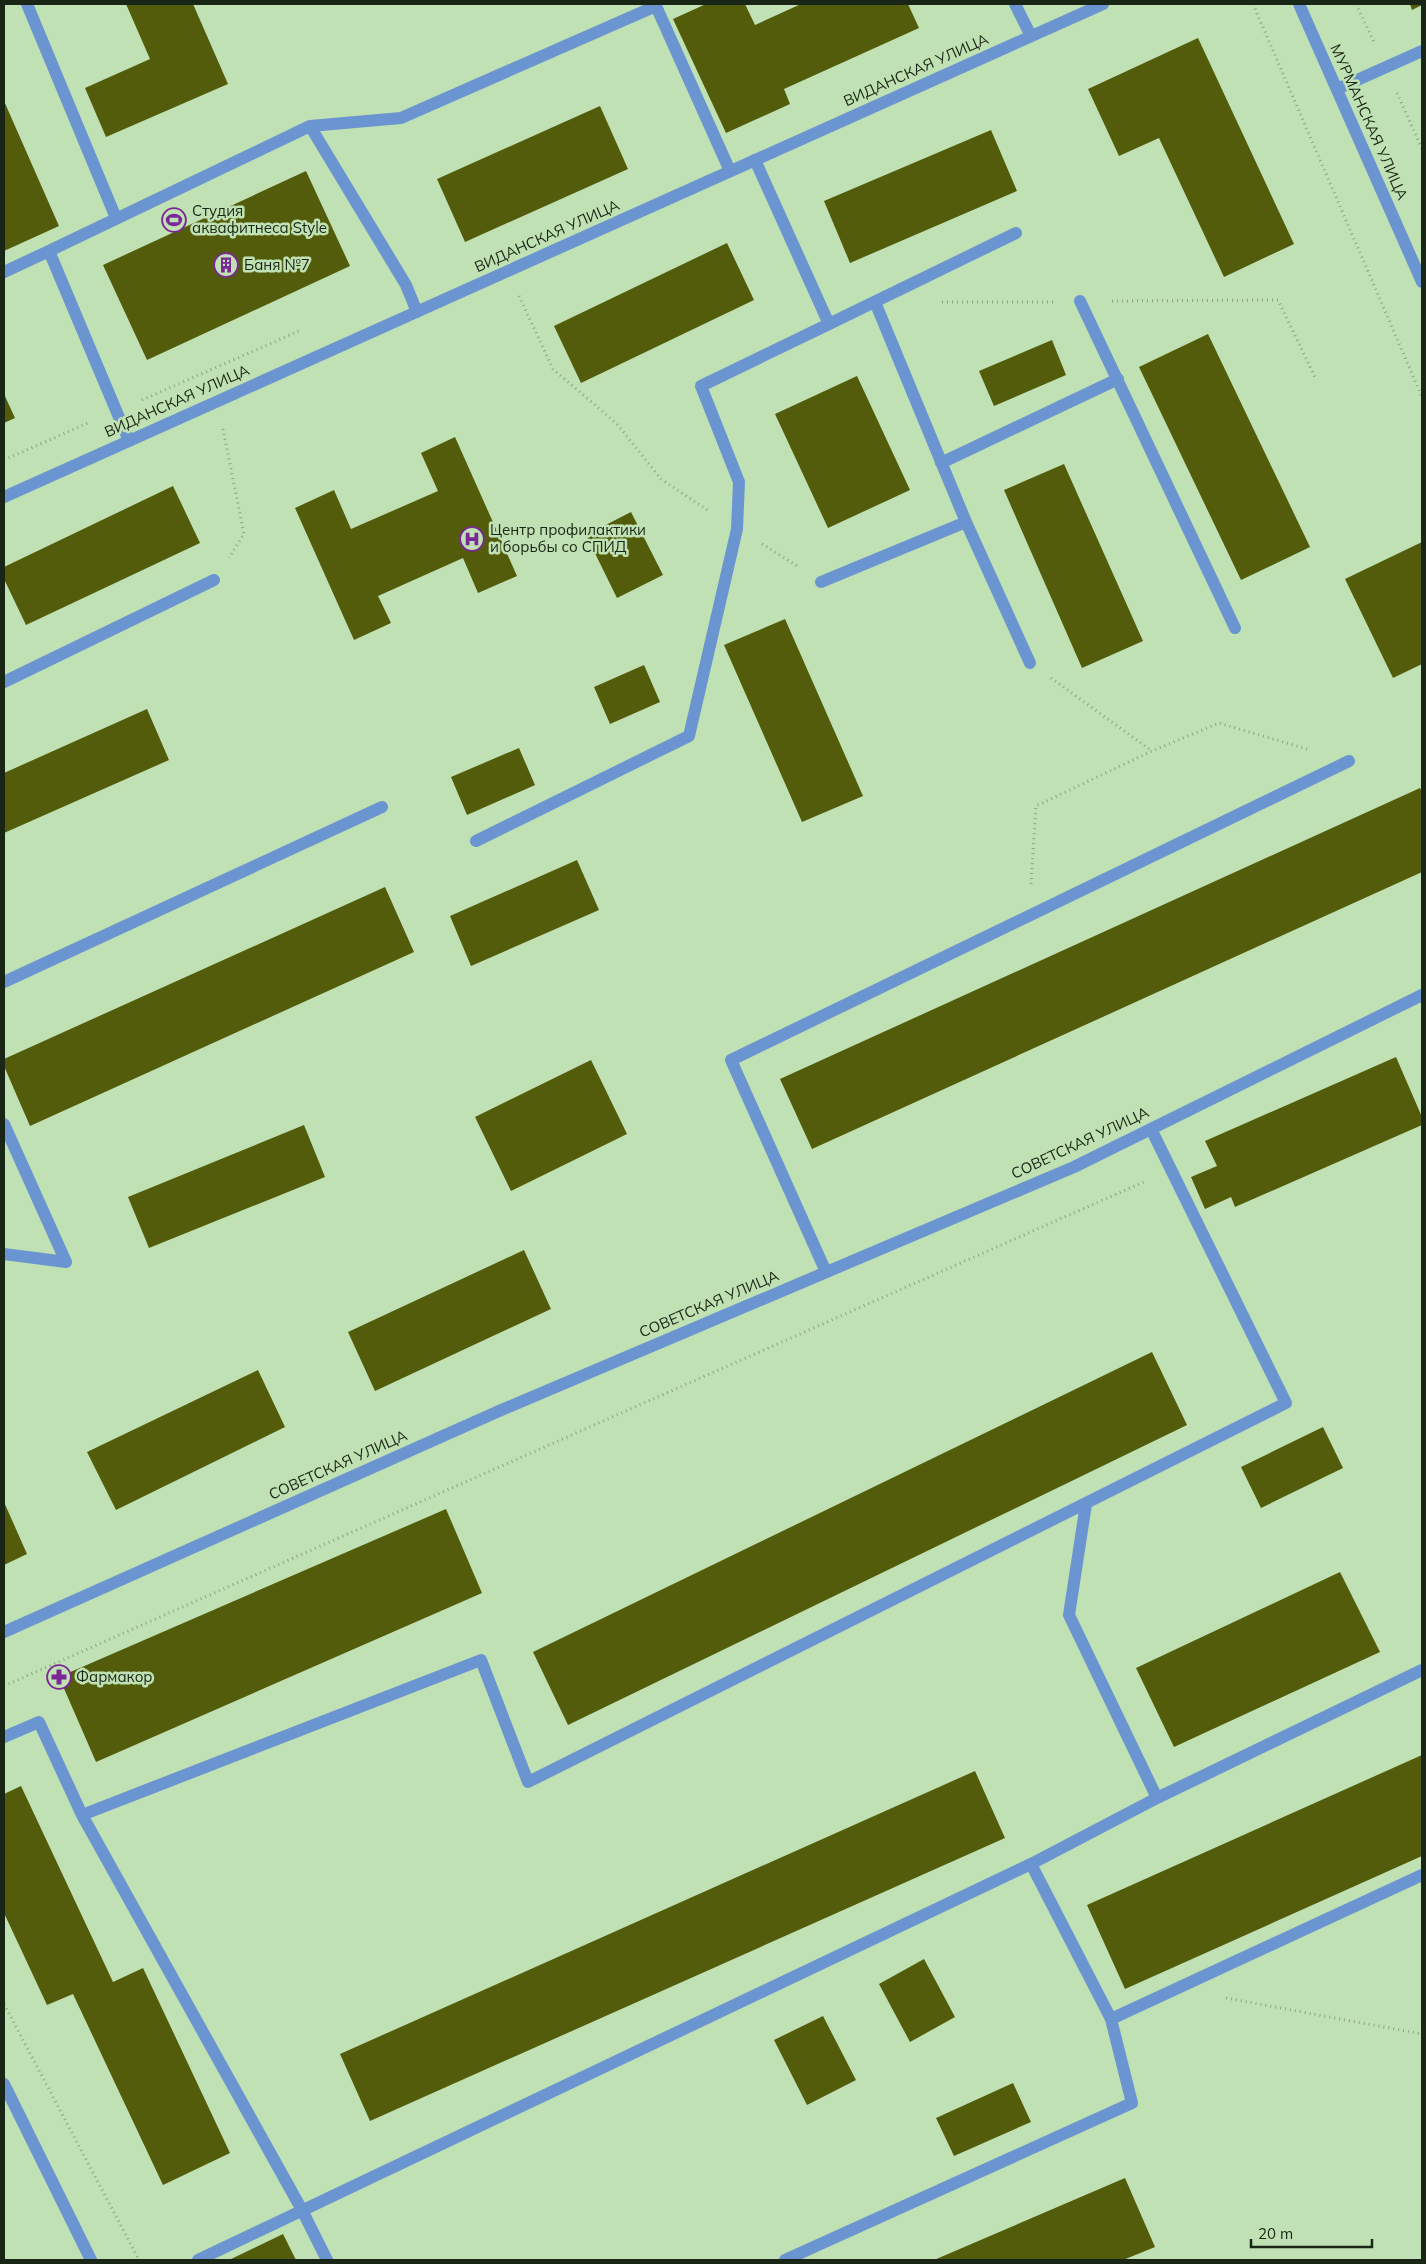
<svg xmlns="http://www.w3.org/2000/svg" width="1426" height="2264" font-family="Mulish,sans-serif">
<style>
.building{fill:#535c0b}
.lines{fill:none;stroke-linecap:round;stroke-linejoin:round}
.path{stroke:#8aa580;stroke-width:3;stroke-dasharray:1 4;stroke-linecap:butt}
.service{stroke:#6b95d1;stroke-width:12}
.minor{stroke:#6b95d1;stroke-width:12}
.tertiary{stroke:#6b95d1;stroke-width:12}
.labels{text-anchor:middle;stroke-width:5;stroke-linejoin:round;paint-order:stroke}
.street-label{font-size:15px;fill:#1a2615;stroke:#c0e1b3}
.poi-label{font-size:15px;fill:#1a2615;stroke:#c0e1b3;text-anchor:start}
</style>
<rect width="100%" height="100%" fill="#c0e1b3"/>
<path class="building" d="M126,4H193L228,84L106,137L85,88L150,59Z
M706,4H745L755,25L801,4H908L919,28L784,89L790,104L726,133L673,19Z
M1410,4H1422V5L1412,10Z
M1198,38L1294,244L1224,277L1159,138L1119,156L1088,89Z
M4,101L59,226L4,251Z
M600,106L628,169L465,242L437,179Z
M991,130L1017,191L850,263L824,201Z
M306,171L350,266L147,360L103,265Z
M727,243L754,300L581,383L554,326Z
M1208,334L1310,547L1241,580L1139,367Z
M1052,340L1066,375L994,406L979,371Z
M857,376L910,490L828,528L775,414Z
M4,394L15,418L4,423Z
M455,437L517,576L478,593L463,558L378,596L391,623L354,640L295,508L334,490L351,529L438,491L421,453Z
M1064,464L1143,641L1082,668L1004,490Z
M173,486L200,543L26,625L4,579V567Z
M631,512L663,575L617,598L586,535Z
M1422,542V664L1393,678L1345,579Z
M785,619L863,796L802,822L724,645Z
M644,665L660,702L610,724L594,687Z
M147,709L169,760L4,833V773Z
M519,748L535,785L467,815L451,777Z
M1420,788L1422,792V872L812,1149L780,1079Z
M577,860L599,910L471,966L450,916Z
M385,887L414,952L30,1126L4,1066V1059Z
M1396,1057L1422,1117V1125L1235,1207L1231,1197L1205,1209L1191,1177L1217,1166L1205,1141Z
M591,1060L627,1134L511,1191L475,1117Z
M304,1125L325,1177L149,1248L128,1197Z
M524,1250L551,1309L375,1391L348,1332Z
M1152,1352L1187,1425L568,1725L533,1652Z
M258,1370L285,1427L116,1510L87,1452Z
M1323,1427L1343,1468L1261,1508L1241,1467Z
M4,1502L27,1554L4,1565Z
M446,1509L482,1593L96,1762L59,1677Z
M1340,1572L1380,1652L1174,1747L1136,1668Z
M1422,1755V1856L1125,1989L1087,1905Z
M975,1771L1005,1838L370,2121L340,2054Z
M21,1786L113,1982L143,1968L230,2153L163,2185L73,1994L47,2005L4,1913V1794Z
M924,1959L955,2017L910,2042L879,1984Z
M823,2016L856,2080L807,2105L774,2040Z
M1013,2083L1031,2122L954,2156L936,2118Z
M1125,2178L1155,2247L1123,2260H934Z
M283,2234L296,2260H229Z"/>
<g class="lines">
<path class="path" d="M1253,4L1422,397
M1356,4L1374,42
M1397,93L1422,149
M519,296L553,369L617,424L661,479L710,512
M1112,301L1278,300L1315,377
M942,302H1053
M142,400L299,331
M223,429L244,534L229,558
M4,460L90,422
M762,544L799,567
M1051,678L1152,751
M1031,884L1036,806L1152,751L1219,723L1307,749
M4,1686L1146,1181
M1226,1998L1422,2034
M4,2004L139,2260"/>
<path class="service" d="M27,4L116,218
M1015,4L1031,36
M1337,89L1422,51
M310,126L401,118L656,6L730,171
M755,160L829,324L1016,233
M4,272L49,251
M1080,301L1235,628
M129,441L49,251L310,126L406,285L417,312
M941,463L1118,379
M966,522L1030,663
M821,582L966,522L875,302
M4,682L214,580
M476,841L689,736L737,529L739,482L701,386L829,324
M4,982L382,807
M4,1124L66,1262L4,1254
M826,1272L731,1060L1349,761
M1086,1504L1069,1615L1157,1798
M4,1737L39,1722L82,1815L481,1660L528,1782L1286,1403L1151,1129
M82,1815L302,2210L327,2260
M1031,1864L1111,2019L1422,1875
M198,2260L1031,1864L1157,1798L1422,1670
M785,2260L1132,2103L1111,2019"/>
<path class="minor" d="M4,497L1103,4
M4,1632L499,1411L1074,1167L1422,995"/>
<path class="tertiary" d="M1299,4L1422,282
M4,2084L91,2260"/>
</g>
<defs>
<g id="stadium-ring" transform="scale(1.25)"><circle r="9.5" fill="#c0e1b3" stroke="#7c2797" stroke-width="1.5"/><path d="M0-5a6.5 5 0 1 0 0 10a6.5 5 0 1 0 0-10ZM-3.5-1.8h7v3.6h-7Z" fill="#7c2797"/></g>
<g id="building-ring" transform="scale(1.25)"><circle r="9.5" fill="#c0e1b3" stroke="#7c2797" stroke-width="1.5"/><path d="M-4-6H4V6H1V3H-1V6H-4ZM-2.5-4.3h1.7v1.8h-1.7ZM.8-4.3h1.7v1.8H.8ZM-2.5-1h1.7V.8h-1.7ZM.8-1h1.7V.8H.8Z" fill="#7c2797"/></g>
<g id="hospital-ring" transform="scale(1.25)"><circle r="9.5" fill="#c0e1b3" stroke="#7c2797" stroke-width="1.5"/><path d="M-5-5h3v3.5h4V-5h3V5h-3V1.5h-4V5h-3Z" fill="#7c2797"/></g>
<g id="pharmacy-ring" transform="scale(1.25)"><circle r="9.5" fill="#c0e1b3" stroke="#7c2797" stroke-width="1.5"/><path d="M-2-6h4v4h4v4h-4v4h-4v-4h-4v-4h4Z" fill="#7c2797"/></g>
</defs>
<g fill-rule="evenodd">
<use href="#stadium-ring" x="174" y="220"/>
<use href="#building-ring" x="226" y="265"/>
<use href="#hospital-ring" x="472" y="539"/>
<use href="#pharmacy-ring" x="59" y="1677"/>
</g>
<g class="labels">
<g class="street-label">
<text transform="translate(916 70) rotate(-24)" y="5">ВИДАНСКАЯ УЛИЦА</text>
<text transform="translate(1369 122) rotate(66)" y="5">МУРМАНСКАЯ УЛИЦА</text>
<text transform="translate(547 236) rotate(-24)" y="5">ВИДАНСКАЯ УЛИЦА</text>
<text transform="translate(177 401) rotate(-24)" y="5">ВИДАНСКАЯ УЛИЦА</text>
<text transform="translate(1080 1143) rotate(-25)" y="5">СОВЕТСКАЯ УЛИЦА</text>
<text transform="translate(709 1304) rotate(-23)" y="5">СОВЕТСКАЯ УЛИЦА</text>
<text transform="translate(338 1465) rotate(-24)" y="5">СОВЕТСКАЯ УЛИЦА</text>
</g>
<g class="poi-label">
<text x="192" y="216">Студия<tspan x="192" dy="17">аквафитнеса Style</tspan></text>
<text x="244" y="270">Баня №7</text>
<text x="490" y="535">Центр профилактики<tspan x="490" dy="17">и борьбы со СПИД</tspan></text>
<text x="76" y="1682">Фармакор</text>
</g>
</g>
<rect width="1426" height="2264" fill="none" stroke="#1a2615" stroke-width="10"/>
<path d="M1251 2239v8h121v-8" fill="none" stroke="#1a2615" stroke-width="2.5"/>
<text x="1258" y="2239" font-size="15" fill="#1a2615" stroke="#c0e1b3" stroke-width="4" paint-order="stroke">20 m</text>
</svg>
